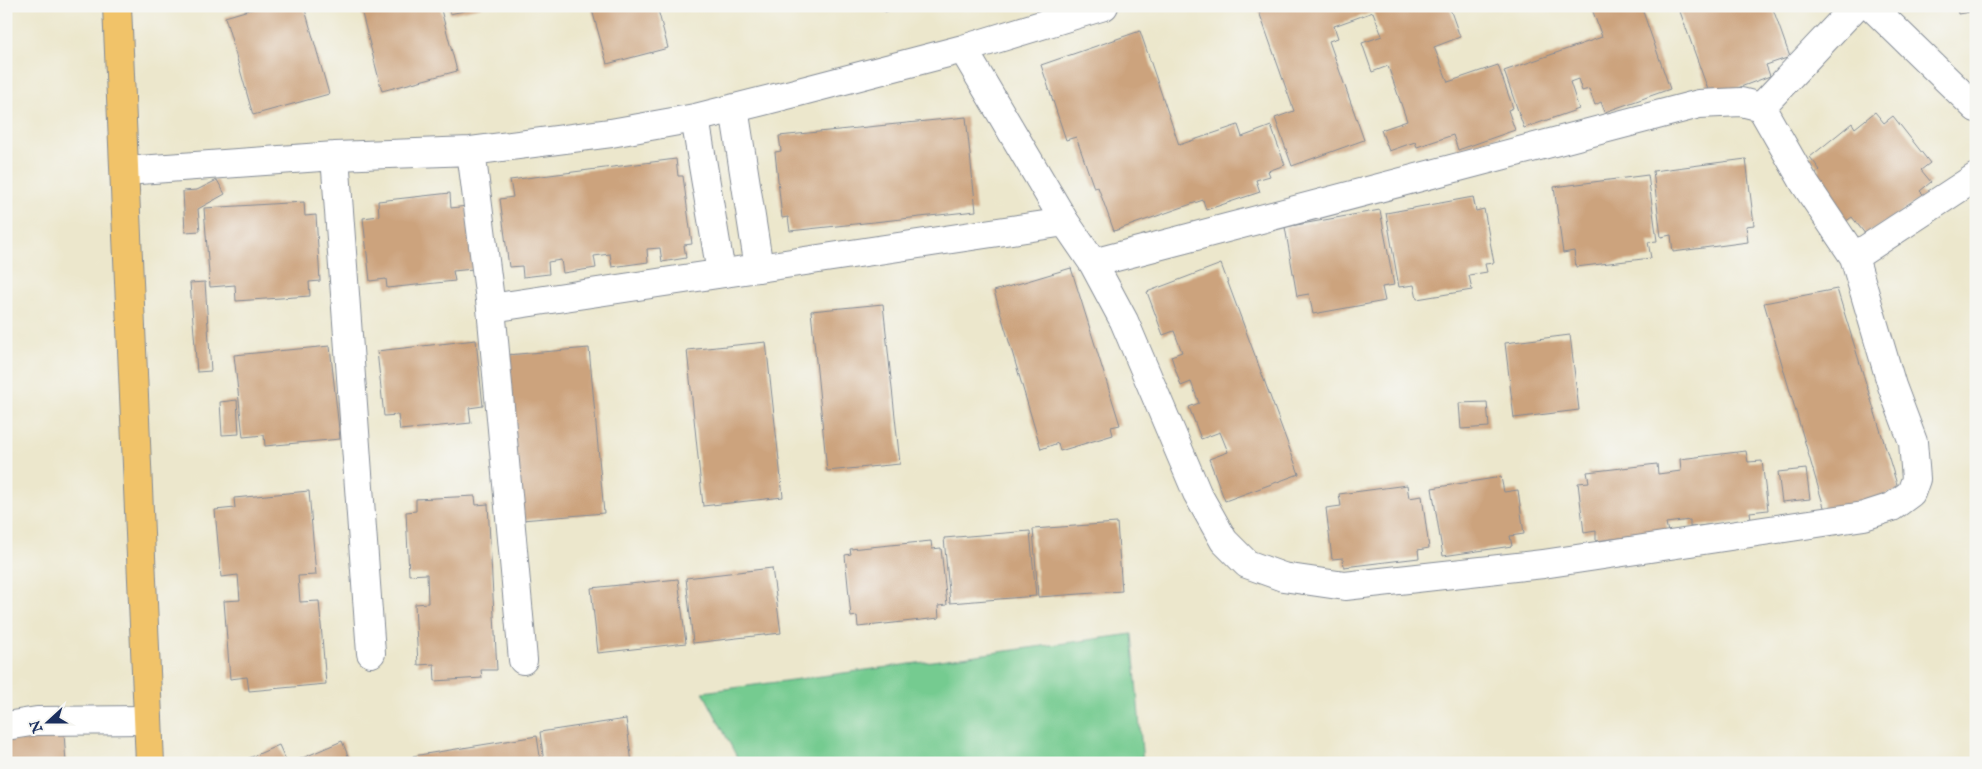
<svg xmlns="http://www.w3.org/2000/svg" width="1982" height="769" font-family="'IM FELL English',serif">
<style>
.green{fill:#74cb90;stroke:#487d77}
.building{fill:#cca37d}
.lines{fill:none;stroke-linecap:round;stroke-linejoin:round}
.minor-casing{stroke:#848b95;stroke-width:30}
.major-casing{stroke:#848b95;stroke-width:30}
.minor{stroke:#fff;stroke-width:28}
.major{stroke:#f1c369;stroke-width:28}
</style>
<rect width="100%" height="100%" fill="#f6f6f2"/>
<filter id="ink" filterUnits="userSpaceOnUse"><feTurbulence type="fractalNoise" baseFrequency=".02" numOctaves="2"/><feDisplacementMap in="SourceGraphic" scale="10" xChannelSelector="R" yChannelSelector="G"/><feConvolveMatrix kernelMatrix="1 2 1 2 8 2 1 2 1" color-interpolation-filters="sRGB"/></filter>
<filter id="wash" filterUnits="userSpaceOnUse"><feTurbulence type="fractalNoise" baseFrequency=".0096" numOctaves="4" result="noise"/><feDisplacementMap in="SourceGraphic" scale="20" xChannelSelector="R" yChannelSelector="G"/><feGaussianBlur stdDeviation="1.12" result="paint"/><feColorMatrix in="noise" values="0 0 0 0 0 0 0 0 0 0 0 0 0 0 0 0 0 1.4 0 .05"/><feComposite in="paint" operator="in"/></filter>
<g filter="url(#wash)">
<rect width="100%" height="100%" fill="#ece7cc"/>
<path class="green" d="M1132,634L1143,763H740L703,692Z"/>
<g id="blocks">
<path class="building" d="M262,6H304L329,94L253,115L225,17Z
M360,6H440L457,71L382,91Z
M448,6H481V7L450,14Z
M591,6H657L668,48L607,64Z
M882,6H901L885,12Z
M1257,6H1449L1460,37L1434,47L1448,82L1498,65L1513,108L1508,110L1515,130L1458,150L1453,135L1417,147L1415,142L1389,151L1381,130L1407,121L1388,66L1372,72L1362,43L1382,36L1373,12L1334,26L1338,38L1329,41L1364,140L1292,166L1275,118L1294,111Z
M1591,6H1641L1670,89L1605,112L1601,102L1595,105L1589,89L1582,91L1578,79L1570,82L1579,109L1524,128L1504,71L1602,37Z
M1678,6H1772L1790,57L1766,65L1770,76L1711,98Z
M1957,6H1976V11L1958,14Z
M1140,31L1179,145L1238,125L1242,137L1271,126L1285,165L1268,171L1270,176L1256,180L1260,192L1206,210L1203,200L1114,231L1098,187L1094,188L1076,137L1066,140L1041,65Z
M1875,112L1884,123L1893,116L1930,163L1921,170L1931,182L1920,191L1925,196L1866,235L1852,217L1845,222L1810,179L1820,170L1810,157L1852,123L1855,128Z
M966,117L976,211L790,231L788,217L782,218L775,152L781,151L779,136Z
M676,159L678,176H683L692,244L684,245L686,258L662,262L660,248L647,249L648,262L612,267L610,254L594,256L596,268L563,273L561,260L548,262L549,274L523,277L522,266L509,267L500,199L513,197L510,180Z
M1746,159L1754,225L1746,226L1748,242L1673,252L1671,235L1661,237L1653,171Z
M1648,175L1657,241L1648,242L1651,258L1576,267L1574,251L1563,253L1554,187Z
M217,180L225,194L198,209L200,231L185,232L183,191L197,190Z
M450,193L451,208L467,206L473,269L453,271L455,281L387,288L386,279L370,281L363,218L379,216L378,201Z
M1473,197L1476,211L1484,209L1494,263L1485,264L1487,272L1469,275L1472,290L1417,299L1414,285L1399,287L1386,213Z
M304,202L305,216L316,215L320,281L309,282L310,296L236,301L235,285L210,287L204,208Z
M1380,210L1394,285L1382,287L1385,301L1313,314L1309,294L1297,296L1285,227Z
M1221,264L1299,474L1225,501L1209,459L1228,452L1220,432L1201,439L1189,407L1199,403L1191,382L1181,386L1171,356L1182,352L1174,331L1163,335L1147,292Z
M1071,268L1120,425L1111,427L1113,435L1060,451L1058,443L1041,449L994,291Z
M205,282L211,371L197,372L190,283Z
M1837,289L1899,491L1826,514L1764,303Z
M883,304L900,464L827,471L811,311Z
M1570,335L1579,410L1514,418L1505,343Z
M476,340L483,406L469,408L471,423L400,430L398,415L384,416L377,351Z
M766,342L783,497L703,506L687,350Z
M330,346L340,439L265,446L264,435L243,437L234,355Z
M589,348L604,513L522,520L507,355Z
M237,400L239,434L222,435L220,402Z
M1487,402L1489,427L1461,429L1459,403Z
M1746,451L1748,462L1762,461L1768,510L1750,512L1751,520L1690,527V520L1666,523L1668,532L1596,541V531L1584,533L1578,483L1589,482L1587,472L1657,464L1658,474L1681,471L1680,459Z
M1806,469L1810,499L1782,502L1778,472Z
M1501,477L1504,492L1518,490L1524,534L1510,536L1512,546L1443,556L1432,488Z
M1407,485L1409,498L1422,496L1429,548L1418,550L1419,558L1344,567L1343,558L1332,559L1326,508L1341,506L1339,494Z
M309,491L316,575L298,576L300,602L319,601L326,684L249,691L247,677L230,679L224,601L240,600L238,575L221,577L215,510L235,508L234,498Z
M475,496L476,505L488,504L497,670H481L482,678L435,681L434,664L418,665L415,604L428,603L427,574L409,575L406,512L416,511V499Z
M1117,523L1122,591L1038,597L1033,529Z
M1030,531L1036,596L950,603L944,538Z
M931,541L932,549L941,548L947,605L938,606L939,618L858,627L857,616L851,617L845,555L851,554L850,549Z
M772,568L781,633L693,643L686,578Z
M678,579L686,643L598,653L591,588Z
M626,719L632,763H544L540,732Z
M64,733L66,763H6V736Z
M537,736L541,763H414L413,756Z
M342,741L351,763H291Z
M279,745L287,763H238Z"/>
</g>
</g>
<g filter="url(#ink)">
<use href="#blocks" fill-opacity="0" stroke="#848b95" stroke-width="1"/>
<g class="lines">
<g class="minor-casing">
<path id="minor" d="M1871,6L1976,108
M963,49L1065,222L1093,263L1124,321L1197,493L1224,541L1247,564L1283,577L1345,586L1543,564L1864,516L1892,507L1911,493L1916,479L1913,442L1892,386L1854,257L1805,184L1761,107L1741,102L1699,104L1093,263
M1761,107L1856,6
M734,108L759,268
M695,118L721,273
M471,151L491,308L523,660
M335,156L371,653
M125,171L335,156L471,151L611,133L695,118L791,94L963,49L1104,6
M1854,257L1976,177
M491,308L1065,222
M6,726L37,721L147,720"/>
</g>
<g class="major-casing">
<path id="major" d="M117,6L150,763"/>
</g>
<use href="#minor" class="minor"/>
<use href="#major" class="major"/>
</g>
</g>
<rect width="1982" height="769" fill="none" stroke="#f6f6f2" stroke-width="25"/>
<g transform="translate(48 722) rotate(249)" stroke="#f6f6f2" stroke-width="4" paint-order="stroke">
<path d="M0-4L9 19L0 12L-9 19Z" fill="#1b2f5e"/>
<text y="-8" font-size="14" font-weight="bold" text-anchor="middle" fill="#1b2f5e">N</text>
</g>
</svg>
